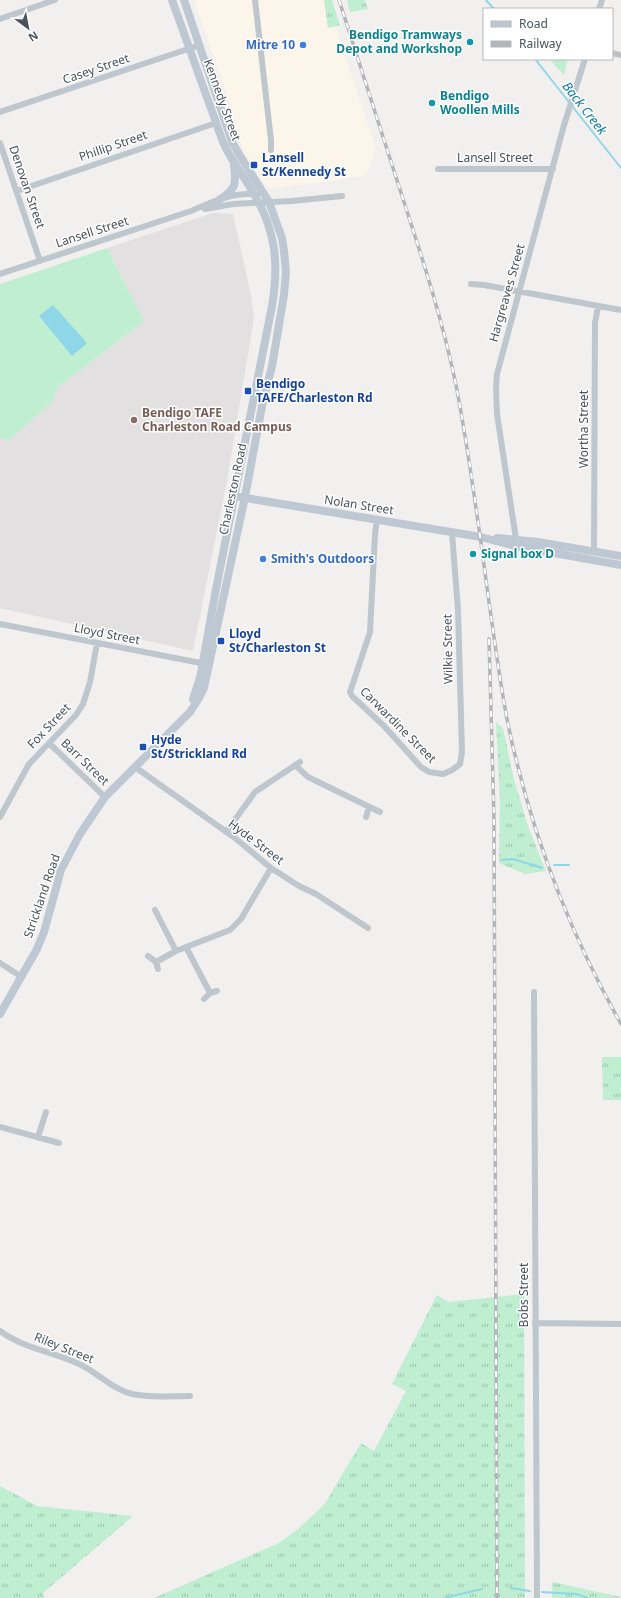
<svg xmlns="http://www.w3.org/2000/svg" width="621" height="1598" font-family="'Noto Sans',sans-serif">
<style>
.commercial{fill:#fcf6ea}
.education{fill:#e3e0e1}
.grass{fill:url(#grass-tufts)}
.garden{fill:#bfeed1}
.water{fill:#8ed7e9}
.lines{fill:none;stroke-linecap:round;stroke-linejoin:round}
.stream{stroke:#8ed7e9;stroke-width:2}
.street{stroke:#bec7ce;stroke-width:6}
.secondary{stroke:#bec8d3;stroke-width:8}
.tram{stroke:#b2b5ba;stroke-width:1}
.rail-casing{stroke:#b2b5ba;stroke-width:3.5}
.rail{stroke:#fff;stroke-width:2;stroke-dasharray:6;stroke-linecap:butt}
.culture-dot{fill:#0f9aa8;stroke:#fff;stroke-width:1.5}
.shop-dot{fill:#3f7fe0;stroke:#fff;stroke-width:1.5}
.transit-dot{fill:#1a4fb4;stroke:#fff;stroke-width:1.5}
.education-dot{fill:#8d6e63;stroke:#fff;stroke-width:1.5}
.labels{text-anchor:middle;stroke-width:3;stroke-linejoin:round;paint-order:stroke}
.culture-label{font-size:12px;font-weight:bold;fill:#0d838f;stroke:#fff;text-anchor:start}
.shop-label{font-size:12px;font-weight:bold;fill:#366cbe;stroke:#fff;text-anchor:end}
.street-label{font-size:12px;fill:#48535c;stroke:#fff}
.transit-label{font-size:12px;font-weight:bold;fill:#164399;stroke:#fff;text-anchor:start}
.education-label{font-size:12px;font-weight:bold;fill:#785e54;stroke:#fff;text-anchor:start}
.water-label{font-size:13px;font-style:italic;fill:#117c98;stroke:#fff}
</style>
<defs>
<pattern id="grass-tufts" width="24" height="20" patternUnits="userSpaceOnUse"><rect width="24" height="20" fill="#bfeed1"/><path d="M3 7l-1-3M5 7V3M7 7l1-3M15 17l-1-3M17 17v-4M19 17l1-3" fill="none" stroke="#9dc3ad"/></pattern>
</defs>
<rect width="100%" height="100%" fill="#f2efef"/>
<path class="commercial" d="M194,0H324L328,28L336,27L376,150L366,175L332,181L270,188L263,182L257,175V171L243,149L237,135L227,95Z"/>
<path class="education" d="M213,213L233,214L251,295L254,318L227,481L193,651L0,608V438L9,440L52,402L57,388L144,321L107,248Z"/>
<path class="grass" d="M324,0H332L340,25L328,28Z
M347,0H365L368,9L350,12Z
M496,722L503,728L514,780L529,829L546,871L525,874L499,863L500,801Z
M602,1057H621V1100H603Z
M524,1294L525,1598H154L279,1543L298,1529L324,1505L361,1443L374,1451L406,1391L392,1384L437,1295L448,1302Z
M0,1486L37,1506L133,1516L43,1593L44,1598H0Z
M552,1582L621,1597V1598H552Z"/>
<path class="garden" d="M549,59H568L564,75Z
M107,248L144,321L57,388L52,402L9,440L0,438V284Z"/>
<path class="water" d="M53,305L86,342V344L72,356L39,316Z"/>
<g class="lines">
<path class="stream" d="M486,0L494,9
M535,59L621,168
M501,860L513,859L542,868
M554,865H569
M511,1588L530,1591
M542,1592L576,1594L588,1598
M444,1598L482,1589"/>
<path class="street" d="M255,0L271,140V150
M599,9L602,0
M0,19L55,0
M612,53L621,55
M0,112L200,45
M0,143L40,261
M438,169H553
M17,191L216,123
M205,209L233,204L292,201L342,196
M0,274L191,211C211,203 235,190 257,195
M471,284L484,285L621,310
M377,520L375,534L370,632L350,692L352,696L384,726L421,767L429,772L443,774L452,770L460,764L462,752L458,610L452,533
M516,539L497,414L496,388L497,374L564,125L585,59
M594,552L595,323L598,306
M0,624L206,664
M49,743L105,797
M295,765L308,777L380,812
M135,767L235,838L271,868L299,886L316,894L368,928
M0,817L29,764L76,715L83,704L90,682L97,643
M366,817L369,807
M226,832L255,792L300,762
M155,910L176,951
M186,947L210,993
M148,956L156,962L158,969
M156,962L176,951L230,930L241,919L271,868
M0,963L22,977
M534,992L537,1598
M204,999L210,993L217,991
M0,1127L59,1143
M38,1137L46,1112
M535,1323L621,1324
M0,1331C23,1348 53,1352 79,1364C97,1372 112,1389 132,1394C150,1398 171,1396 190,1396"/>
<path class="secondary" d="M172,0L223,142C231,161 244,176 254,194C276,231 279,264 272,306L216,589L200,678L193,699
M219,200C235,190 237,185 234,166
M240,497L481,537L515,546L621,565
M497,538L538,542L621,556
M0,1014L37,949L44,932L61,870L80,834L105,797L190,712L199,698L204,688L245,497L262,406L272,366L284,295L286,272L284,251L282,238L269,202L240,156L232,142L184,0"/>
<path class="tram" d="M612,53L621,55"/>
<g class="rail-casing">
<path id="rail" d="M339,0C360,66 382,133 403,199C423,260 443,322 456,385C470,457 479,529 489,602C495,643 500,684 508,724C530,829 568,930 621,1024
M489,639L494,819L497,1598"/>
</g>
<use href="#rail" class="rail"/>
</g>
<g class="culture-dot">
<circle cx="470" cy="42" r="4"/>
<circle cx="432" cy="103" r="4"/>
<circle cx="473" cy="554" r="4"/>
</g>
<g class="shop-dot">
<circle cx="303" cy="45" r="4"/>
<circle cx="263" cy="559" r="4"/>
</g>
<g class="transit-dot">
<rect x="250" y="161" width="8" height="8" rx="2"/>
<rect x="244" y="387" width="8" height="8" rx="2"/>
<rect x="217" y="637" width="8" height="8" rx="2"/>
<rect x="139" y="743" width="8" height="8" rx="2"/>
</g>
<circle class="education-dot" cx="134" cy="420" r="4"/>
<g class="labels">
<g class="culture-label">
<text x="462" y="39" text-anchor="end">Bendigo Tramways<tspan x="462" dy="14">Depot and Workshop</tspan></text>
<text x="440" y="100">Bendigo<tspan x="440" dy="14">Woollen Mills</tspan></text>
<text x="481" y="558">Signal box D</text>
</g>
<g class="shop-label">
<text x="295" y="49">Mitre 10</text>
<text x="271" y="563" text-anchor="start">Smith's Outdoors</text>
</g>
<g class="street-label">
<text transform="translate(96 69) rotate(-19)" y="4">Casey Street</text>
<text transform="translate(222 100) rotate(70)" y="4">Kennedy Street</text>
<text transform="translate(113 146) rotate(-19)" y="4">Phillip Street</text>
<text x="495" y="162">Lansell Street</text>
<text transform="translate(27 187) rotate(71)" y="4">Denovan Street</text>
<text transform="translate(92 232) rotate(-18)" y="4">Lansell Street</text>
<text transform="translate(507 293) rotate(-74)" y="4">Hargreaves Street</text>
<text transform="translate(584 429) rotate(-90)" y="4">Wortha Street</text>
<text transform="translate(233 489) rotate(-78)" y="4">Charleston Road</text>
<text transform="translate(359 505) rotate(9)" y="4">Nolan Street</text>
<text transform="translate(107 634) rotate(11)" y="4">Lloyd Street</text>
<text transform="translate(448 649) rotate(-91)" y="4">Wilkie Street</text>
<text transform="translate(398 725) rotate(45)" y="4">Carwardine Street</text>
<text transform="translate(49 726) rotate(-47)" y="4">Fox Street</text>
<text transform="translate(85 762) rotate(44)" y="4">Barr Street</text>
<text transform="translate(256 842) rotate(37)" y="4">Hyde Street</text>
<text transform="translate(42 896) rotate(-71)" y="4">Strickland Road</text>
<text transform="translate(524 1295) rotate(-90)" y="4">Bobs Street</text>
<text transform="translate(64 1348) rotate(22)" y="4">Riley Street</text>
</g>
<g class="transit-label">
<text x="262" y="162">Lansell<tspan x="262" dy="14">St/Kennedy St</tspan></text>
<text x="256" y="388">Bendigo<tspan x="256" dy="14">TAFE/Charleston Rd</tspan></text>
<text x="229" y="638">Lloyd<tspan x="229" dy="14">St/Charleston St</tspan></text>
<text x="151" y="744">Hyde<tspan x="151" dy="14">St/Strickland Rd</tspan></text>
</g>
<g class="education-label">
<text x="142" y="417">Bendigo TAFE<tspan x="142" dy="14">Charleston Road Campus</tspan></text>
</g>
<g class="water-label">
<text transform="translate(585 108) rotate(52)" y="5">Back Creek</text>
</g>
</g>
<rect x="483" y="8" width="130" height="52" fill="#ffffff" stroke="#b6babe"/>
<rect x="491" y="21" width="20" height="6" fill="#bec8d3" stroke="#b6babe"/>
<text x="519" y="28" font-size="12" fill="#48535c">Road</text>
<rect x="491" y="41" width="20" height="6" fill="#b2b5ba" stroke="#b6babe"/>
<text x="519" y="48" font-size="12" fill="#48535c">Railway</text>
<g transform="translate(28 28) rotate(148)" stroke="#ffffff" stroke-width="3" paint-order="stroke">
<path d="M0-3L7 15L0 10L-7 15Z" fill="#48535c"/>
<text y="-6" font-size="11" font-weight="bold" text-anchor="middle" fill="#48535c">N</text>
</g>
</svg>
